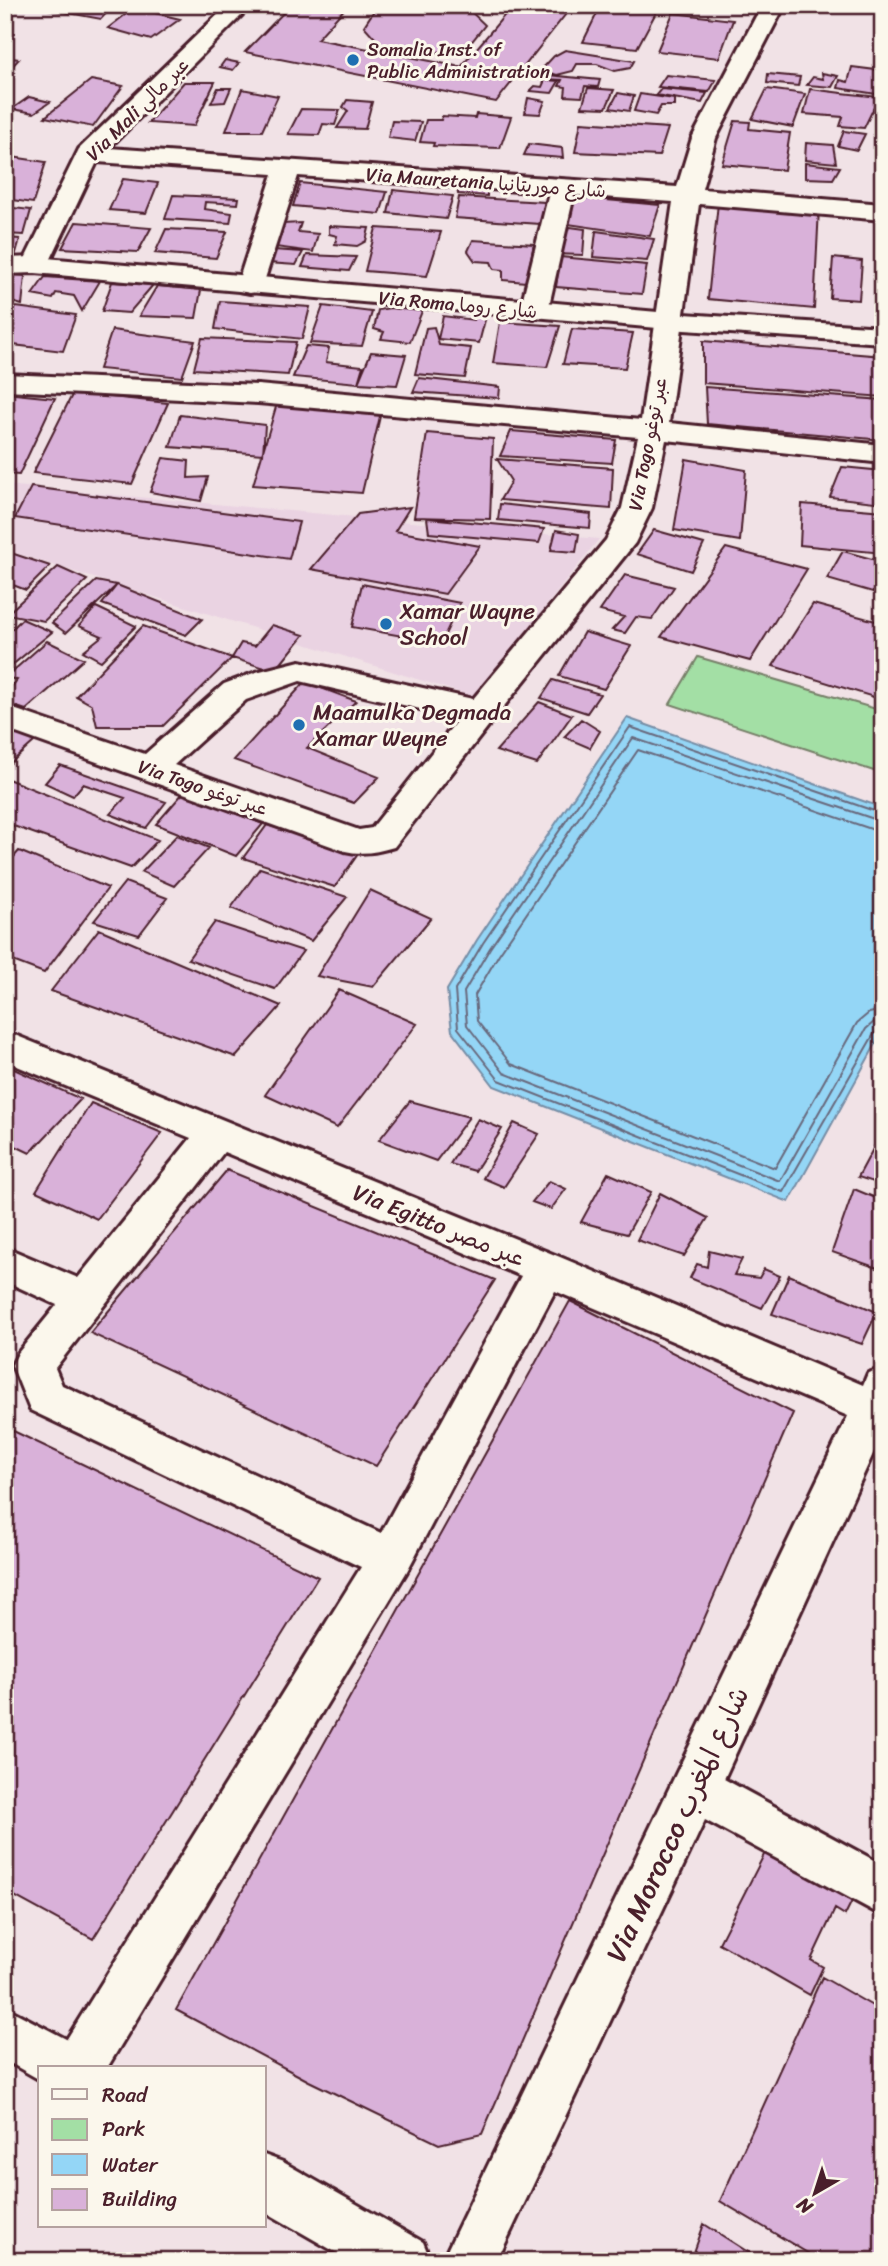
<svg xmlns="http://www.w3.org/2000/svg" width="888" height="2266" font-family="Sriracha,'Playpen Sans Arabic',sans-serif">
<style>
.built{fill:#ead3e2}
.green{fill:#a3dfa5;stroke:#767f68;stroke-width:2}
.water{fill:#94d6f6;stroke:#768da5;stroke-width:2}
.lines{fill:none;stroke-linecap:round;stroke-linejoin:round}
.shore{stroke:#68687c;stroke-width:2}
.building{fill:#d9b1d9;stroke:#4a1f2b;stroke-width:2}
.street-casing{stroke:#4a1f2b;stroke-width:6}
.secondary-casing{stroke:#4a1f2b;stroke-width:6}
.street{fill:#fbf7ec;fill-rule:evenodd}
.secondary{fill:#fbf7ec;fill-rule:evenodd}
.poi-dot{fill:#1f6fb2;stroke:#fbf7ec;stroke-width:2.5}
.labels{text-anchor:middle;stroke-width:6;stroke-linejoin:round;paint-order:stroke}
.far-poi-label{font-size:19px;fill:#4a1f2b;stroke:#fbf7ec;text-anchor:start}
.far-street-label{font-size:19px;fill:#4a1f2b;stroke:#fbf7ec}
.poi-label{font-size:23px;fill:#4a1f2b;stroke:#fbf7ec;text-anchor:start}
.street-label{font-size:23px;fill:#4a1f2b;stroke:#fbf7ec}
.near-street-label{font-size:28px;fill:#4a1f2b;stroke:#fbf7ec}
</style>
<rect width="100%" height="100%" fill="#f1e2e6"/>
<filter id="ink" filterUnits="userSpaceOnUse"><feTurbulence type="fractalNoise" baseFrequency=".0143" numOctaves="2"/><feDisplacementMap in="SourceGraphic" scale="14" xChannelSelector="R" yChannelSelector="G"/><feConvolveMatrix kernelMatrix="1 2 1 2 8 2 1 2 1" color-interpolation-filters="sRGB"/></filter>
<g filter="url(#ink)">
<path class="built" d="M5,485L599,539L474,697L5,550Z"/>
<path class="green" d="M698,657L883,711V774L670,704Z"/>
<path class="water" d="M627,718L883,808V1031L789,1202L494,1086L452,1031L447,990L477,940Z"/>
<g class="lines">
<path class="shore" d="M883,814L630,727L483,943L455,990L458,1028L499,1080L783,1192L874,1034L883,1030
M883,822L633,738L490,948L464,992L467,1025L504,1073L780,1181L866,1029L874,1022L883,1021
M883,833L638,750L499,954L475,995L477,1021L511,1064L775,1168L857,1023L869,1013L883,1010"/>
</g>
<path class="building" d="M26,5H114L101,19Z
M291,5H348L317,39L461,67L513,5H573L496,102L245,52Z
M383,5H464L485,25L469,45L426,55L398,50L383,47L364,26L377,6Z
M601,5H660L637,48L583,42Z
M815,5H835L831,13L813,12Z
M134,8L180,19L151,40L108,28Z
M673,13L733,20L719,58L657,51Z
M565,50L634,61L630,68L615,71L597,64H577L573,71L557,75L541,70L554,56Z
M5,57L19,59L5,74Z
M225,60L239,63L233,70L220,67Z
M852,67L883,71V95L838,88L840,80L848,82Z
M822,73L838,76L832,87L807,85L813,77L823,79Z
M768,74L800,77L798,86L767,83Z
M547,75L600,80L598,87L585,86L582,97L565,96L566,87L559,86L562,80L546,79Z
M666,75L716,80L709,92L658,87Z
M91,80L123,86L93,127L45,117Z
M545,80L559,81L552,93L530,91L535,86L542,87Z
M184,82H215L194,126L148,123Z
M218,88H231L225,102L211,103Z
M588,88L614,90L606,108L582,107Z
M242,89L278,96L262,131H226Z
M661,89L707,93L702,103L656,95Z
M767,89L805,94L793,127L752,119Z
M810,89L842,93L879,97L864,128L840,126L843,117L804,114Z
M618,93L634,96L629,111L610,108Z
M640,94L674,99V106H661L656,115L634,111Z
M29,97L50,102L34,113L12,109Z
M528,98L545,101L540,114L525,113Z
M347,100L372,102L365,129L337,128L348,111L343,107Z
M301,109L340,110L335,125L323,124L319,135L288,134Z
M476,114L511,117L500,148L433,146L434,143L420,142L426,120H441L442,116L475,118Z
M392,121L421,122L415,141L388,138Z
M735,121L750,122L749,129L790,133L784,170L722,164Z
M581,122L668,128L659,156L575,152Z
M844,131L865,134L857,150L838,146Z
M806,143L833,145L836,163L805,160Z
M529,144L562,148L563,158L524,155Z
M5,156L46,162L33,203L5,199Z
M805,163L840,167L833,179L805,178Z
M123,179L158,183L146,213L109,210Z
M300,183L387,192L380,214L293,206Z
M457,186L487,189V196L458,194Z
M393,190L453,196L446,219L388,213Z
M173,195L239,198L238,204L205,202L204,209L232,213L230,223L165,219Z
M459,197L545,202L540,224L455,218Z
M574,197L660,205L650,236L568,224L570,206Z
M718,203L819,208L814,309L708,299Z
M5,207L31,210L24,235L5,234Z
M76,222L151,228L138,252L62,248Z
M301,223L298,232L318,234L313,252L275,247L282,224Z
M329,226L369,228L366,241L357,246L335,244L337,236L329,234Z
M563,226L585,229L583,255L554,254Z
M376,228L441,232L427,276L365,271Z
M166,229L227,232L216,258L155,253Z
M596,231L654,239L647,261L593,257Z
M5,238L20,239L14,260L5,259Z
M473,240L534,244L526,282L503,280V270L494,269L491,262L475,261L468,251Z
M273,250L303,252L296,265L268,263Z
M307,255L356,257L349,271L302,267Z
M560,257L647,265L642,294L556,287Z
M833,258L862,261L859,300L830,298Z
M5,274L25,276L22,305L5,300Z
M45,277L100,281L82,311L74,296L56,293L53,299L32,295Z
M112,282L153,285L129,313L102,311Z
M157,286L201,290L196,318L139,316Z
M220,301L310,307L302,339L215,329Z
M323,306L372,312L362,346L310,343Z
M16,307L76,315L63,351L5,344V320Z
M390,308L422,311L410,342L381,339L384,332L374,329L378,310Z
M478,315L486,316L479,343L438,339L443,316L474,320Z
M500,322L560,326L547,367L493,363Z
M434,327L439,345L471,348L465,378L415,374L426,328Z
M572,329L633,333L625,368L563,364Z
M112,330L195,341L182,377L99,369Z
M202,338L296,342L288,375L194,369Z
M703,341L883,356V397L703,383Z
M306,346L329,348L326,362L363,366L358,383L293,377Z
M371,352L406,355L397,385L358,383Z
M419,378L500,387L499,398L413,392Z
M705,387L883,400V440L707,424Z
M5,393L55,398L19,475L5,474Z
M73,393L168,403L132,484L33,473Z
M278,400L381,412L362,493L253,485Z
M180,415L265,425L263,454L170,447Z
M511,431L616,440L612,463L500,456Z
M427,433L493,439L490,519L414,517Z
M163,458L189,461L188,478L208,477L201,501L150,492Z
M497,459L613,468L611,509L500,500L511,481Z
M686,459L746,470L740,541L674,530Z
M842,467L883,471V503L830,497Z
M31,487L299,522L289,559L15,518Z
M500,504L591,514L590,528L498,520Z
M802,504L883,511V553L800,545Z
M410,507L395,531L480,546L445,594L311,569L358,514Z
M427,518L544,529L539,543L429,533Z
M556,530L579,534L576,552L551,550Z
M654,530L704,544L691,571L637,554Z
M726,548L807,569L750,661L661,637Z
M5,551L50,566L26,590L5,582Z
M843,551L883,562V595L827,579Z
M58,567L87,580L44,621L7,614Z
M625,575L674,587L652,619L636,617L625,633L612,630L624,617L600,611Z
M96,581L117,585L66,633L52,623Z
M362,584L460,603L441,643L352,627Z
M117,585L202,619L186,635L102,604Z
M813,604L883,623V700L773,666Z
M96,607L136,626L101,661L83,651L102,636L79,626Z
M22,619L52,632L5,671V636Z
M272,625L304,635L275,671L232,658L241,643L255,646Z
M143,626L232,658L163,726H97L92,705L76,696Z
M584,632L631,646L604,689L559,676Z
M47,641L84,659L26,710L5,703V695L17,680L6,677Z
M553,680L600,694L587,713L541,698Z
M305,682L356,701L307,748L379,777L354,803L234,760Z
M539,702L572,715L537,764L496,751Z
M581,719L600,731L590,748L564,737Z
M5,728L35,741L5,768Z
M60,765L166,802L146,828L110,814L125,798L83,784L73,796L45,783Z
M8,779L158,840L131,868L5,823V782Z
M183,793L263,824L236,856L156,824Z
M267,825L358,854L335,887L243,858Z
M177,835L209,848L174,886L142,872Z
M19,851L108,888L44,973L5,958V867Z
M260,868L347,897L311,941L231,908Z
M125,882L167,898L139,935L94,921Z
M370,890L431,918L373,987L317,976Z
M215,922L303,951L275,989L188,959Z
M99,929L281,1006L236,1057L51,991Z
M339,990L417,1024L337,1128L265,1095Z
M5,1065L81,1099L30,1153L5,1141Z
M410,1101L469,1117L436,1161L379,1140Z
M91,1103L162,1133L97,1219L36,1191Z
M478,1119L502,1129L475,1171L450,1164Z
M514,1123L539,1134L504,1187L483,1178Z
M881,1134H883V1185L858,1177Z
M227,1170L495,1280L376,1466L90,1333Z
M608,1173L651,1192L627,1234L581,1222Z
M549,1181L566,1189L551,1209L532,1202Z
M854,1189L883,1201V1270L832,1252Z
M660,1193L708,1218L684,1256L637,1240Z
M709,1251L742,1259L734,1275L759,1278L764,1269L780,1276L762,1308L690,1278L697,1264L707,1267Z
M789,1275L877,1312L862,1344L772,1314Z
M570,1301L793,1413L482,2134L439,2144L309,2081L176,2010Z
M5,1427L318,1577L93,1939L5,1891Z
M772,1839L859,1887L845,1915L835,1909L811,1960L823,1967L810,1995L719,1943Z
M822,1977L883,2012V2261H821L720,2201Z
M704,2224L762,2261H691Z"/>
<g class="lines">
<g class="street-casing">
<path id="street" d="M228,5H252L109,148L677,187L692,138L762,5H785L716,138L702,189L883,204V220L699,204L669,423L883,445V463L666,440L652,508L635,543L493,720L394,847C377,852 362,855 345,851L5,729V706L145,754L224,684L256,672L300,661L473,699L606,540L622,508L638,437L258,403L5,390V374L258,385L641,420L673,202L574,195L548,310L544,316L534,318L524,316L520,310L549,193L298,176L263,285L260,291L250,293L240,291L237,285L273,174L97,162L48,265L44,271L35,273L26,271L22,265L79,149ZM300,681L459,718L372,828L359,830L174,765L246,700Z
M5,1031L560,1257L863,1385L868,1373L883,1368V1432L724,1779L883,1865V1916L705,1820L497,2261H442L848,1416L555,1291L406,1573L107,2068H52L60,2050L361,1567L30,1410L12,1365L18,1353L57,1305L5,1281V1247L78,1278L191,1138L5,1061ZM224,1152L521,1276L381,1533L62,1385L55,1368Z"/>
</g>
<g class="secondary-casing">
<path id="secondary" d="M35,257L669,313L883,327V343L669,329L35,273L5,274V258Z
M5,2007L87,2050L95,2068H40V2080L5,2060Z
M264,2155L283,2162L423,2242L431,2261H351L264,2211Z"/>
</g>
<use href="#street" class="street"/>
<use href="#secondary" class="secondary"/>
</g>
</g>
<g class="poi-dot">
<circle cx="353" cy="60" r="7"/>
<circle cx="386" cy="624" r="7"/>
<circle cx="299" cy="725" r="7"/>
</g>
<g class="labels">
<g class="far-poi-label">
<text x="367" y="56">Somalia Inst. of<tspan x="367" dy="22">Public Administration</tspan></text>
</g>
<g class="far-street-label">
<text transform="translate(137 109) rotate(-45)" y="7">Via Mali عبر مالي</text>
<text transform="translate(486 182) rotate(4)" y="7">Via Mauretania شارع موريتانيا</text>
<text transform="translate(458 304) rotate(5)" y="7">Via Roma شارع روما</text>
<text transform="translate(647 444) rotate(-79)" y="7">Via Togo عبر توغو</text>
<text transform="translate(203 787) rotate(19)" y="7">Via Togo عبر توغو</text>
</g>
<g class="poi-label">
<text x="400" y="619">Xamar Wayne<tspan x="400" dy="26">School</tspan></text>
<text x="313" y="720">Maamulka Degmada<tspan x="313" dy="26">Xamar Weyne</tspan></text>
</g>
<g class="street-label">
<text transform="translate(439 1225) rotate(22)" y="8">Via Egitto عبر مصر</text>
</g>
<g class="near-street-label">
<text transform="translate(677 1824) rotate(-65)" y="10">Via Morocco شارع المغرب</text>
</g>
</g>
<rect width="888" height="2266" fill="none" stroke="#fbf7ec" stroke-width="28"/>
<rect x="14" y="14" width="860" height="2238" fill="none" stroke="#4a1f2b" stroke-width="2.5" filter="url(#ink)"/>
<rect x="38" y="2066" width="228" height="161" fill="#fbf7ec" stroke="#b4a19f" stroke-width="2"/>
<rect x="52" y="2089" width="35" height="10" fill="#fbf7ec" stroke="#b4a19f" stroke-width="2"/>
<text x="102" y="2102" font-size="21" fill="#4a1f2b">Road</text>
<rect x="52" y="2119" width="35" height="21" fill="#a3dfa5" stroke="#b4a19f" stroke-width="2"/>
<text x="102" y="2136" font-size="21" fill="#4a1f2b">Park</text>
<rect x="52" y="2154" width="35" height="21" fill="#94d6f6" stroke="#b4a19f" stroke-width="2"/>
<text x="102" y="2172" font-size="21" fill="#4a1f2b">Water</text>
<rect x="52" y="2189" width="35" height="21" fill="#d9b1d9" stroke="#b4a19f" stroke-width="2"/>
<text x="102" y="2206" font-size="21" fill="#4a1f2b">Building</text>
<g transform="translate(815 2193) rotate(219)" stroke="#fbf7ec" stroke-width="5" paint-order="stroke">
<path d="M0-5L12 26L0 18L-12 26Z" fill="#4a1f2b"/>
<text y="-10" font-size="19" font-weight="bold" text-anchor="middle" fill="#4a1f2b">N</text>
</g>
</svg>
